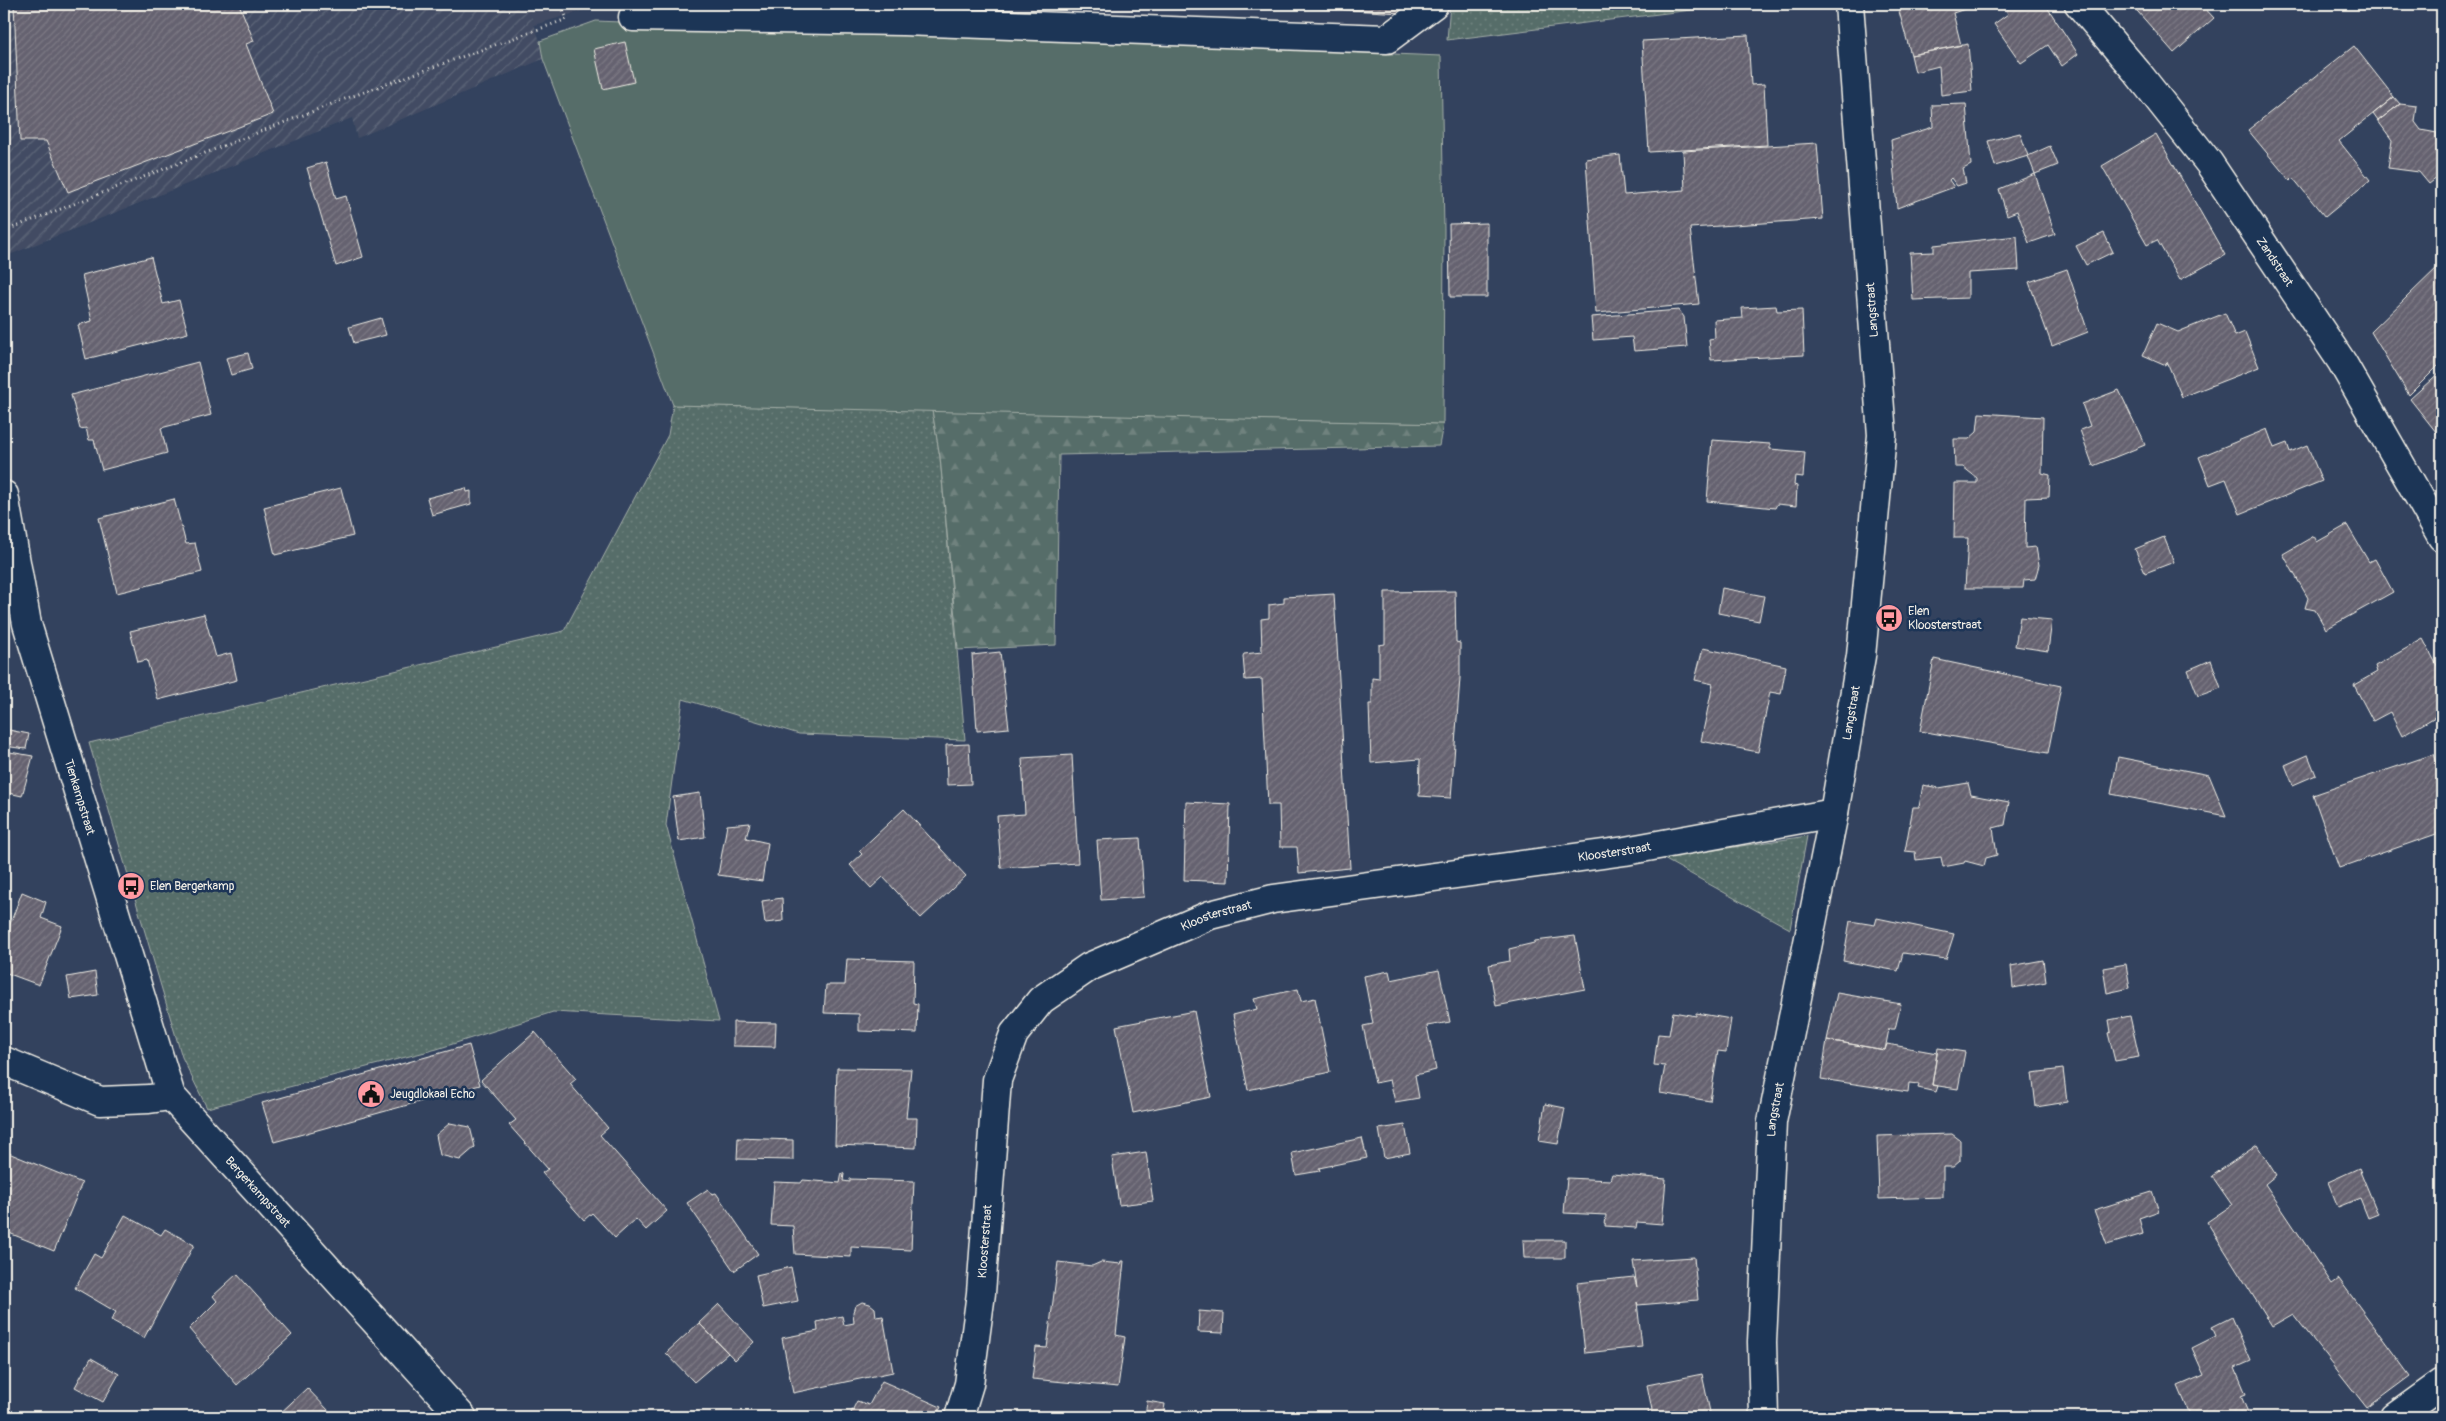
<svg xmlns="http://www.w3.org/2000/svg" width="2446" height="1421" font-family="Pangolin,sans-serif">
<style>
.built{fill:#424c63}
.industrial{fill:url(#industrial-furrows)}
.grass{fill:url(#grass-dots);stroke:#a5afa8}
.forest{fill:url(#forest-firs);stroke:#a5afa8}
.park{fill:#566d69;stroke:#a5afa8}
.building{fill:url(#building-hatch);stroke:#f4f1e8}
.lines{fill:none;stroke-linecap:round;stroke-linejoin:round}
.minor-casing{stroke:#f4f1e8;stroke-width:31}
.path{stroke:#f4f1e8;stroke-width:3;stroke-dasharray:1 4;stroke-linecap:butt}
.minor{stroke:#1d3557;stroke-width:28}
.labels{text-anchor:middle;stroke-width:5;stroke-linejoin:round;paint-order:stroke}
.street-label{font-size:12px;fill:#f4f1e8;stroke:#1d3557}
.poi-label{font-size:12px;fill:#f4f1e8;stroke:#1d3557;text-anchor:start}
</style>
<defs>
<pattern id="industrial-furrows" width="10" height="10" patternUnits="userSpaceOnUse" patternTransform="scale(1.25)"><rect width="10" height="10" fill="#424c63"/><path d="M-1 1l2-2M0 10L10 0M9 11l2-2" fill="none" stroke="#5e6679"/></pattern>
<pattern id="grass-dots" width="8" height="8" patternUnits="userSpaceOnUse" patternTransform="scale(1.25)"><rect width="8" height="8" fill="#566d69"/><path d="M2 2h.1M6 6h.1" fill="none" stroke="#6f827e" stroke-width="1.8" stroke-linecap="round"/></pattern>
<pattern id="forest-firs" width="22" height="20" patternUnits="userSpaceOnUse" patternTransform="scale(1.25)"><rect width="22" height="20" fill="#566d69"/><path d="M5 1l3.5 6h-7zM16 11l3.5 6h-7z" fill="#6f827e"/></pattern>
<pattern id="building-hatch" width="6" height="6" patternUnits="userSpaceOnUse" patternTransform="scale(1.25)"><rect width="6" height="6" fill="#656270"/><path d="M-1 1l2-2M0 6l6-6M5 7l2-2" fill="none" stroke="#7c7984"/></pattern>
</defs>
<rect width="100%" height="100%" fill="#33425e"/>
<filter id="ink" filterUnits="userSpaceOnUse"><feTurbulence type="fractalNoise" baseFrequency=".02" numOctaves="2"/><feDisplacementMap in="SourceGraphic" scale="10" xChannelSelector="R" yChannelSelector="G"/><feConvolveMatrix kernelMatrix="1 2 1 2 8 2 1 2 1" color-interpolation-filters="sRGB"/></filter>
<g filter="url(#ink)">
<path class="built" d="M527,4H605L534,25Z"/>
<path class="industrial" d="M4,4H527L540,41L543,59L357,138L352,118L4,257Z"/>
<path class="grass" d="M1450,4H1740L1447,40Z
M673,405L932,410L940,457L965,740L799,734L683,699L666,825L719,1021L553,1012L437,1049L207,1108L182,1057L89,743L564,631L668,435Z
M1807,836L1790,929L1662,858Z"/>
<path class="forest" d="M932,410L1443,424L1439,446L1059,455L1056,645L958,650L940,457Z"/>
<path class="park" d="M596,21L1441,56L1444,230L1443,424L673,405L543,59L540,41Z"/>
<path class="building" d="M14,4H239L254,41L246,44L273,114L68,192L46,141H20Z
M1206,4H1334V9Z
M1334,4H1403L1402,13L1334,9Z
M1897,4H1962L1965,9L1953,13L1961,45L1911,55Z
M2010,4H2045L2078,54L2062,66L2048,45L2021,63L1994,24L2008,14L2006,10L2012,6Z
M2131,4H2201L2214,18L2174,53Z
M1748,35L1751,85L1764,84L1767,145L1649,152L1642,41Z
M625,42L634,82L603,89L594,49Z
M1968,44L1972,91L1941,95L1939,66L1915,72L1911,55Z
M2354,46L2394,97L2339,141L2370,180L2325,217L2293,178L2290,181L2248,130Z
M2394,97L2400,104L2378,121L2373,114Z
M1966,104L1971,165L1963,169L1966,183L1957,186L1951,178L1949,180L1954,187L1897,208L1891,140L1933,127L1932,105Z
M2400,104L2417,106L2415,122L2421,130L2437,133L2436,139H2442V174L2429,184L2419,172L2388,168L2392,140L2378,121Z
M2020,133L2028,156L1995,166L1988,141Z
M2156,134L2225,255L2180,280L2157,240L2147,245L2102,166Z
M1817,143L1823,219L1690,228L1699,304L1596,313L1586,159L1620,155L1624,195L1685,190L1683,151Z
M2050,146L2058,165L2035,174L2028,156Z
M326,162L336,199L346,196L363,257L336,266L307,168Z
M2035,174L2055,234L2029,243L2017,211L2007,215L1999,189Z
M1487,223V297H1450L1449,224Z
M2104,233L2113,252L2086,265L2076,246Z
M2017,236L2019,270L1968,273V298L1913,300L1910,253L1934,252V245Z
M151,257L163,304L179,300L188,333L86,359L78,325L92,321L82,275Z
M2442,263V315L2435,322L2442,329V362L2409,395L2371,332Z
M2067,269L2088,332L2052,346L2029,282Z
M1776,306L1777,311L1802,310L1804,355L1711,360L1709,339L1715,338L1714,320L1743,318L1742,308Z
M1679,310L1684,317L1687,347L1634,351L1632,337L1593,340L1591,317Z
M2225,313L2235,336L2245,332L2259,367L2182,397L2167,362L2166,365L2143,355L2157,323L2178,332Z
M381,318L386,335L354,343L349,327Z
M248,353L252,369L231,375L226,358Z
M198,362L211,415L161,428L167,453L102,470L94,440H89L86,428L80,429L71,395Z
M2442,370V435L2440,437L2410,399Z
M2119,390L2145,445L2093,466L2080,430L2090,426L2082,404Z
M1979,413L2043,417L2042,473L2050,475L2049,497L2026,498L2025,548L2036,547L2039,565L2035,579L2024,580L2023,588H1965L1968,538H1954L1955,483H1977V478L1963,467H1955L1954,439H1969L1977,432Z
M2267,429L2274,448L2287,443L2290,452L2307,445L2322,481L2240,514L2226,479L2210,485L2199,457Z
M1712,440L1770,444V449L1805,452L1803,477L1795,476L1794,485L1797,486L1796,506L1777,504L1775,508L1707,501Z
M341,488L353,536L275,555L264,507Z
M466,488L467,492L471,491V504L432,515L427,498Z
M174,499L186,544L195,543L202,572L117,593L99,518Z
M2347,525L2369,562L2375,559L2393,592L2326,629L2315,610L2305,608L2308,598L2283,554L2314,536L2317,542Z
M2164,537L2174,562L2145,573L2135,549Z
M1722,588L1764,596L1759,621L1718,613Z
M1455,591L1456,642L1460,643V678L1451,798L1419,796L1420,759L1371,763L1369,704H1372V678L1379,679V645L1385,644V592Z
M1334,594L1350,868L1299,873L1297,847H1280L1279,805H1268L1262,679L1245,680L1243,656L1244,654L1262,652L1261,619L1269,618V605L1284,603V597Z
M204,614L216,657L231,653L237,680L158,700L147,660L138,662L130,631Z
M2020,617L2052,620L2048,651L2015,646Z
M2423,639L2442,675V713L2402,736L2390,712L2373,721L2354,685L2377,672L2375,666Z
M1703,648L1786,666L1781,694L1770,692L1758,752L1701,741L1713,684L1695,680Z
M1000,652L1009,728L977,731L972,655Z
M1934,659L2061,686L2048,753L1920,731Z
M2211,660L2221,688L2198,696L2188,670Z
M4,729L29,734L26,749L4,746Z
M969,744L971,784L947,785L946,745Z
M4,751L33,756L22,796L4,792Z
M2434,754L2442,779V832L2339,868L2313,795Z
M1072,755L1078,863L1001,868L997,816L1025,814L1022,758Z
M2308,755L2316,775L2293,785L2285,765Z
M2118,757L2209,775L2226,816L2111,794Z
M1968,783L1971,795L2009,802L2005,825L1993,828L1997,855L1986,858L1984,866L1965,861L1964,863L1943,867L1941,857L1916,860L1915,852L1905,851L1913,807H1919L1923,785L1939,788Z
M700,793L705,837L679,841L673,797Z
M1186,802L1230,804L1228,882L1184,880Z
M904,809L966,876L921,918L883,877L871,888L850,865L862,854L859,851Z
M750,823L746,838L768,843L762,881L718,875L727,825Z
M1140,838L1144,897L1101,900L1097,840Z
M22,892L46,902L41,918L62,926L39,985L4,972V940Z
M782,898L783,921L765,923L762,901Z
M1877,918L1954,934L1946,959L1903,953L1898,971L1843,961L1850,921L1875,925Z
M1575,936L1585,989L1496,1006L1489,965L1510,961L1509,949L1534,943L1535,941Z
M847,959L914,961L913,1003L918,1004L917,1033L859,1031V1014L824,1013L826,985H845Z
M2043,960L2046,982L2013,988L2011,966Z
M2126,964L2130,988L2107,993L2103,968Z
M1439,970L1450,1022L1427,1026L1436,1070L1415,1075L1419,1098L1395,1102L1390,1080L1375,1083L1363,1026L1373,1024L1364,976L1389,971L1391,980Z
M95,972L98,995L71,999L67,977Z
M1298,989L1301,1001L1315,998L1330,1072L1248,1090L1233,1015L1257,1009L1254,999Z
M1837,993L1901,1004L1895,1029H1889L1885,1050L1827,1040Z
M1194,1011L1211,1097L1133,1113L1116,1026Z
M1673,1012L1696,1016V1013L1731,1019L1726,1052L1718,1051L1710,1101L1660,1093L1665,1066L1654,1065L1658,1034L1669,1035Z
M2130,1016L2139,1057L2115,1061L2108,1033L2111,1032L2109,1020Z
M733,1022L776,1023L775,1047L733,1046Z
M535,1032L576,1079L570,1084L608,1128L600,1135L667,1211L646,1230L636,1219L615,1238L592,1213L584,1220L542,1173L548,1169L509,1125L516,1120L481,1080Z
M1827,1040L1885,1050L1887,1044L1937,1053L1932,1085L1938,1086L1936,1092L1918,1088L1919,1084L1909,1083L1908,1092L1821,1079Z
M469,1045L480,1085L274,1142L262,1103Z
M1938,1048L1965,1052L1958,1089L1932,1085Z
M837,1068L911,1069L906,1118H917L916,1148L835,1145Z
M2063,1069L2067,1102L2036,1107L2032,1073Z
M1545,1104L1565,1108L1558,1144L1539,1141Z
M450,1123L470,1127L475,1147L460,1160L440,1155L436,1135Z
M1405,1125L1410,1153L1384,1158L1379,1129Z
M1952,1134L1960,1140V1161L1953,1167H1943V1197L1879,1199L1877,1136Z
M738,1138L793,1140V1160L737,1159Z
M1362,1138L1367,1158L1319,1168L1320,1171L1296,1175L1292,1153Z
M2257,1145L2276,1175L2265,1184L2332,1284L2339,1279L2410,1376L2367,1408L2293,1314L2272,1326L2207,1222L2232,1205L2212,1176Z
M6,1152L82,1183L54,1251L4,1231V1158Z
M1146,1152L1153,1201L1119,1205L1112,1157Z
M2359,1168L2378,1214L2368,1218L2360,1198L2338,1207L2328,1182Z
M842,1173L844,1174L843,1181L850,1182V1179L914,1181L911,1250L851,1247V1257L795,1254L793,1226L771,1225L774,1182L801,1183L803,1180L840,1183Z
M1612,1174L1666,1179L1662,1224L1637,1222L1636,1228L1605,1226L1606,1215L1564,1213L1567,1178L1610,1180Z
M708,1189L712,1194L716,1193L758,1254L734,1271L687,1203Z
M2152,1192L2159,1211L2139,1218L2143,1234L2107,1245L2094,1210Z
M125,1215L161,1235L165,1229L194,1245L144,1338L111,1320L116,1312L75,1288L94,1254L101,1258Z
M1523,1240H1565V1258H1524Z
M1694,1257L1698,1300L1638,1305L1637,1302L1642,1347L1585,1353L1577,1283L1634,1277L1637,1287L1633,1261Z
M1122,1261H1124L1116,1335L1125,1337L1118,1387L1032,1379L1036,1347L1047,1348L1058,1262L1092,1266L1101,1262L1121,1264Z
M791,1267L798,1301L763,1308L756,1275Z
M237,1274L292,1335L237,1385L189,1329L217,1301L213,1296Z
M862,1302L870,1304L875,1308L876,1317L883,1316L893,1372L793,1393L782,1338L818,1331L817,1322L842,1316L844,1325L854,1323L853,1312L855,1306Z
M719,1304L754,1342L735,1360L699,1323Z
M1199,1311L1224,1313L1223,1333L1198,1332Z
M2232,1317L2251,1361L2235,1368L2246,1394L2241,1396L2250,1417H2191L2178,1386L2204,1375L2192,1348L2216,1336L2212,1327Z
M699,1323L728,1353L694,1382L666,1353Z
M91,1358L119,1374L103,1402L75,1387Z
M1702,1374L1711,1417H1649L1648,1411L1652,1410L1647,1385Z
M882,1381L941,1407L936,1417H849L857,1401L869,1405Z
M307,1388L329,1411L327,1413L331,1417H276Z
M1147,1401L1165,1404L1163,1417H1145Z"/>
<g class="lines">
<g class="minor-casing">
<g id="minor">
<path id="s1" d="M2079,4L2137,72L2209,163L2342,362L2442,537"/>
<path d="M633,17L903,21L1387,39L1434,4"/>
<path id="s2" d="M4,495L27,624L171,1096L462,1417"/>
<path d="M4,1061L100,1101L149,1099L171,1096"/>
<path id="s3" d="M959,1417L969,1384L981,1293L997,1080L1014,1034L1041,1000L1089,967L1210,915L1273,899L1625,851L1834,813"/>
<path id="s4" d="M1764,1417L1762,1342L1772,1122L1834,813L1861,656L1882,435L1849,4"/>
<path d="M2395,1417L2442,1383"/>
</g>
</g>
<path class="path" d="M4,231L342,100L567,19L561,4"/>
<use href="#minor" class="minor"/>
</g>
</g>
<defs>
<g id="bus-disc" transform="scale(1.4375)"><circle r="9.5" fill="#ff9aa2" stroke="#1d3557"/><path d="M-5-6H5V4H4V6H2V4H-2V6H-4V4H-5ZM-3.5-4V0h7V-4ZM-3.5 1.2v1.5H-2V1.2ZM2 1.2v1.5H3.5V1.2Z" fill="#111"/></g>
<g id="civic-disc" transform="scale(1.4375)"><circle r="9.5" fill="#ff9aa2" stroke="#1d3557"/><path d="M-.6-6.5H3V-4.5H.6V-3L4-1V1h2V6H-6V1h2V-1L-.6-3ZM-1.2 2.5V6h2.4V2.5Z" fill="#111"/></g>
</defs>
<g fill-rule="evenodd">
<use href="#bus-disc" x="1889" y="618"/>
<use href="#bus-disc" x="131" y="886"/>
<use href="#civic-disc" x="371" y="1094"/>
</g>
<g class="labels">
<g class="street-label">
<text dy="4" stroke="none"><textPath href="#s1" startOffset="324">Zandstraat</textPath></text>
<text transform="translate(1872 310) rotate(-94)" y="4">Langstraat</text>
<text dy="4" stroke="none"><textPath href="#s4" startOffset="712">Langstraat</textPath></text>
<text dy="4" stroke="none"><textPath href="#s2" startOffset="312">Tienkampstraat</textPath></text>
<text dy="4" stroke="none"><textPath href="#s3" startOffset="1032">Kloosterstraat</textPath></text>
<text dy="4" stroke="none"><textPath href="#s3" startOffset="628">Kloosterstraat</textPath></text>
<text dy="4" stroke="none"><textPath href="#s4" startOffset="308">Langstraat</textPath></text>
<text dy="4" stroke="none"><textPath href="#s2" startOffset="754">Bergerkampstraat</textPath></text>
<text dy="4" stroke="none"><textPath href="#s3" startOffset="178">Kloosterstraat</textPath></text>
</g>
<g class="poi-label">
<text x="1908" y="615">Elen<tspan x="1908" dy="14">Kloosterstraat</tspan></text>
<text x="150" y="890">Elen Bergerkamp</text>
<text x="390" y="1098">Jeugdlokaal Echo</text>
</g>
</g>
<rect width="2446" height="1421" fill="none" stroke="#1d3557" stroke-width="20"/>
<rect x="10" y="10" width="2426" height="1401" fill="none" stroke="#f4f1e8" stroke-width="2" filter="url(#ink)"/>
</svg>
